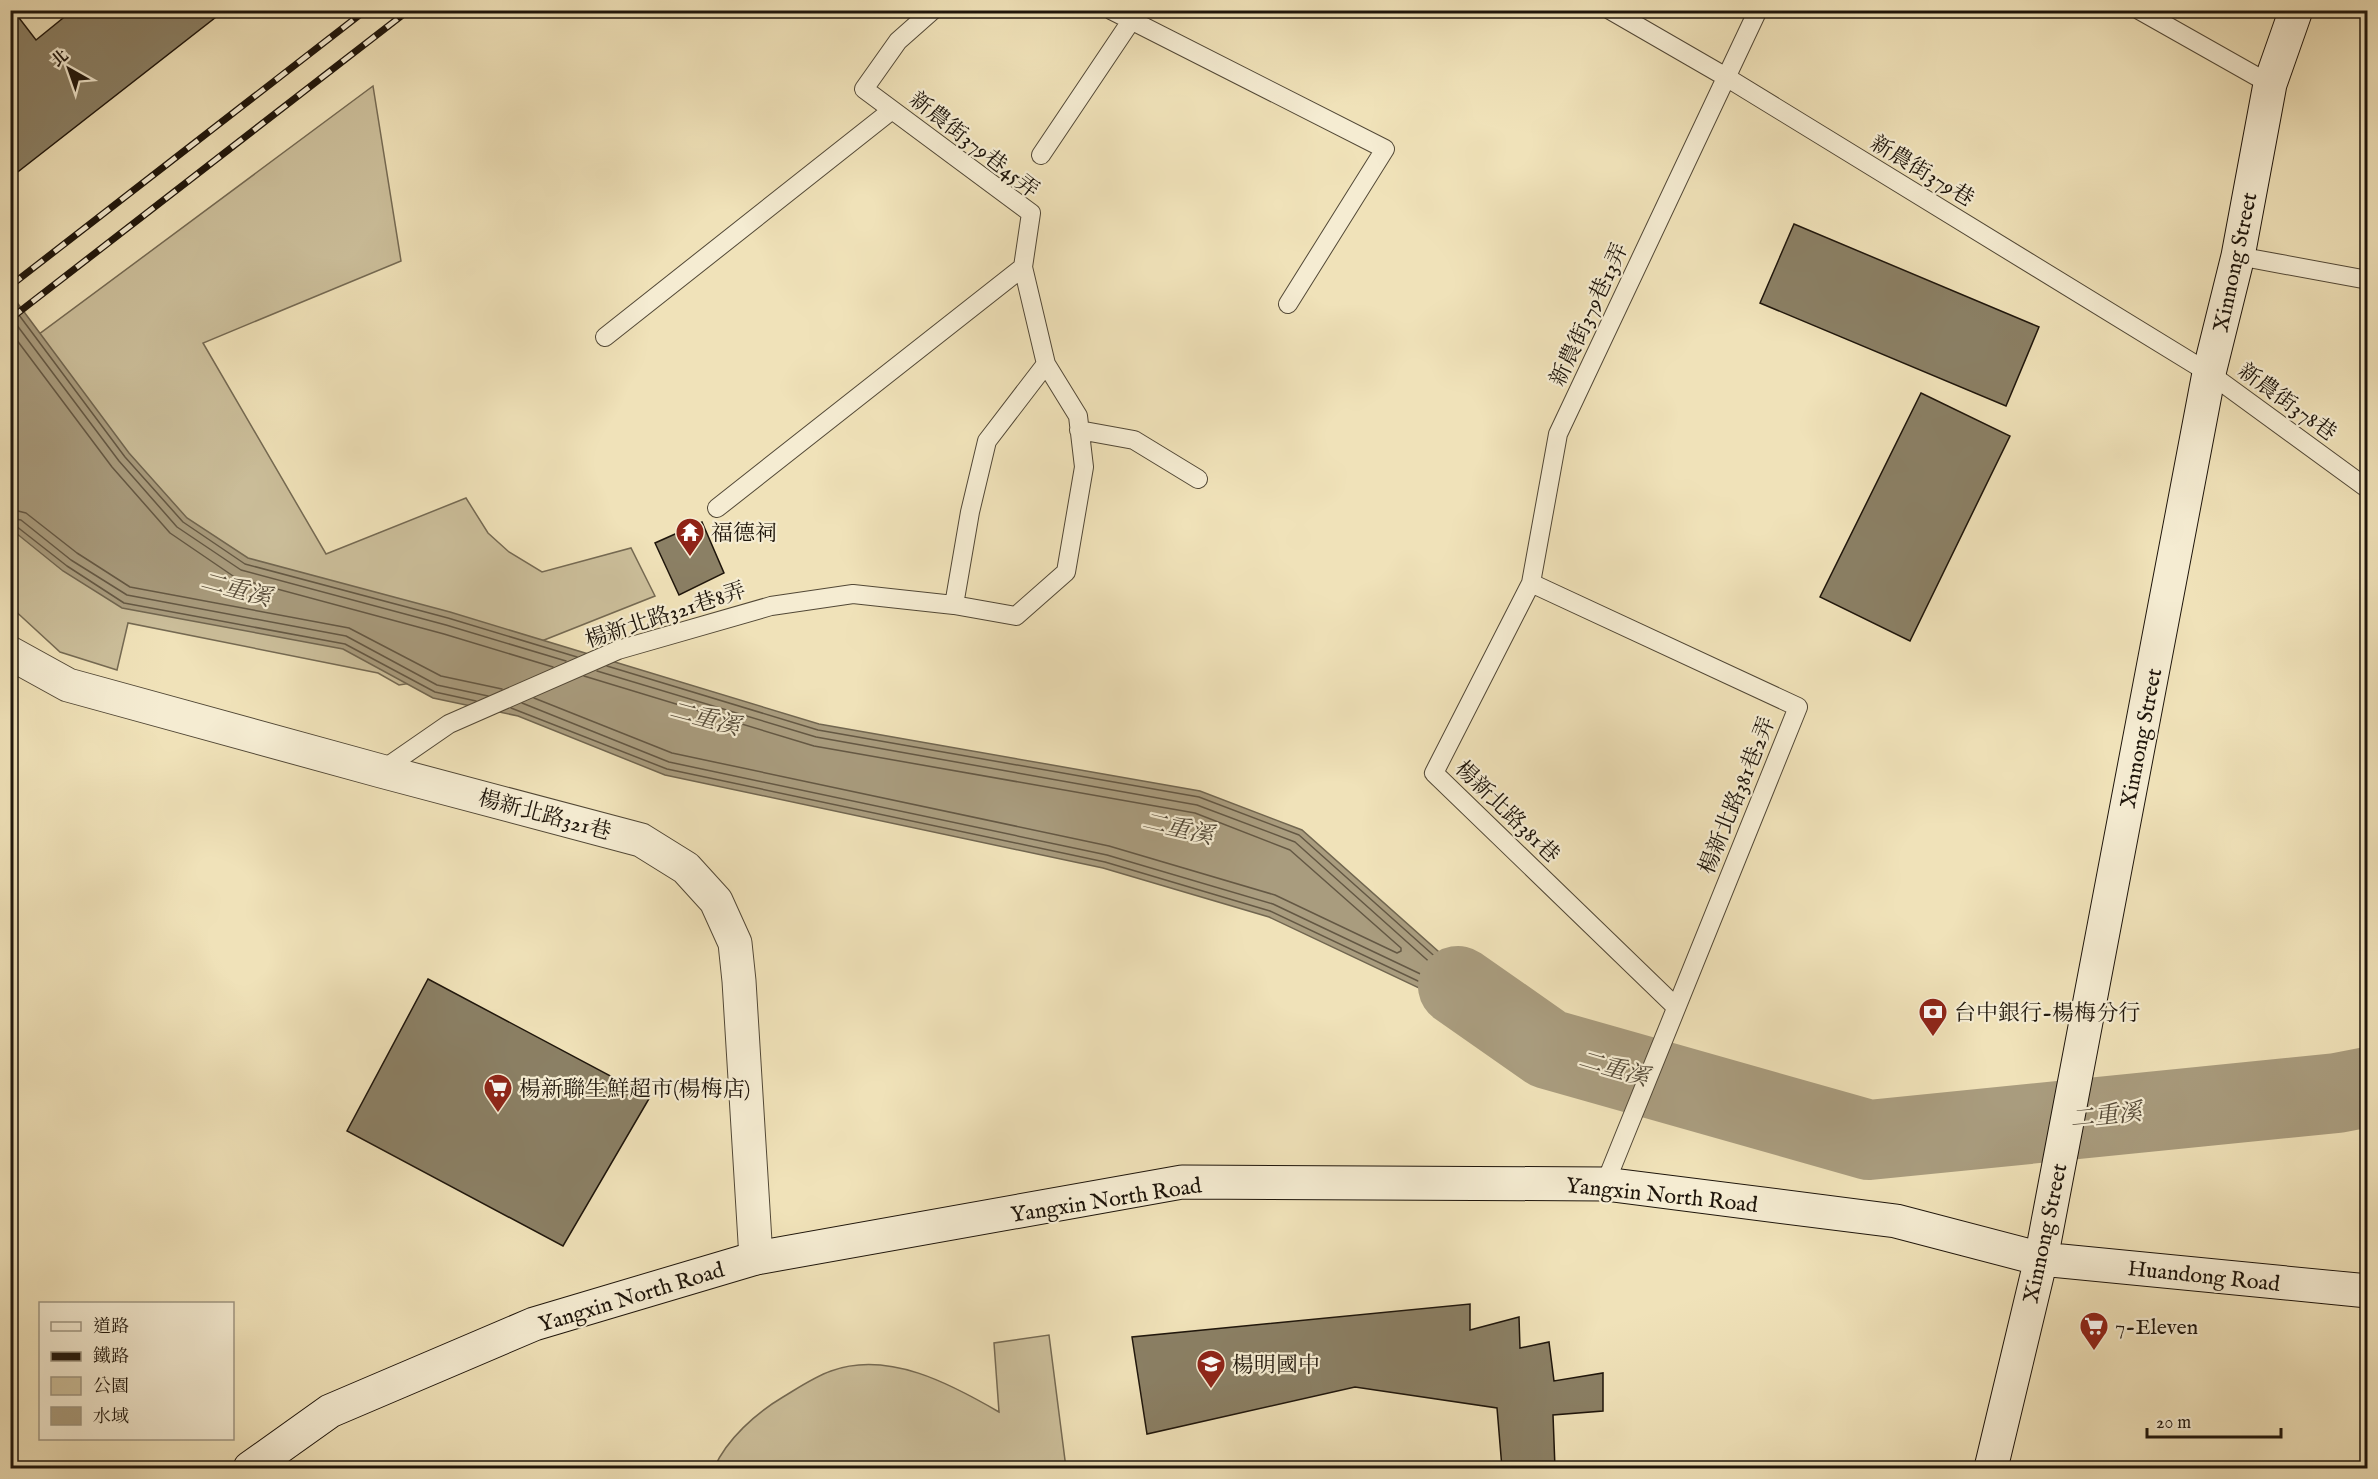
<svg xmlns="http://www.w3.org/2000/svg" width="2378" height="1479" font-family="'IM FELL English','Noto Serif TC',serif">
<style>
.green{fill:#ccbf9b;stroke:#756a53;stroke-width:1.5}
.water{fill:#a99c7e;stroke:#716650;stroke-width:1.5}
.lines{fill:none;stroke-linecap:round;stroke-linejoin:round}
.shore{stroke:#645844;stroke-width:1.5}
.river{stroke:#a99c7e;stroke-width:80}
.building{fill:#8b8065;stroke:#1e150b;stroke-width:1.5}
.lane-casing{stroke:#524836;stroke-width:20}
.street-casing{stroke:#524836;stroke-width:35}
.secondary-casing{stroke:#1e150b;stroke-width:35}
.lane{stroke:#f5ecd2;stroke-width:18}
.street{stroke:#f5ecd2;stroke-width:33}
.secondary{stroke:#f5ecd2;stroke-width:33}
.rail-casing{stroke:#1e150b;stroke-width:7}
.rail{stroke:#f5ecd2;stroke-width:4.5;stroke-dasharray:14;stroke-linecap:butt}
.labels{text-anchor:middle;stroke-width:4.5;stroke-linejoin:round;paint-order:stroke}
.street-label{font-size:22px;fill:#1e150b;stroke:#f5ecd2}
.poi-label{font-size:22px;fill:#1e150b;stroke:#f5ecd2;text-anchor:start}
.water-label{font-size:24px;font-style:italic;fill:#564b39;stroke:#f5ecd2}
</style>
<rect width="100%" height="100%" fill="#f0e2b9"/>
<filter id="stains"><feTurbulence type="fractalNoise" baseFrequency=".00333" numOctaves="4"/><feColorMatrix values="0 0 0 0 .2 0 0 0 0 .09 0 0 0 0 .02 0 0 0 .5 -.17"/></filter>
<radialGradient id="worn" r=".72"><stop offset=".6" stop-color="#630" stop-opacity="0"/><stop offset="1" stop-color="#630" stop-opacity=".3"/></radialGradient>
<path class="green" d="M373,86L401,261L203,343L326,554L466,498L488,533L509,552L542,572L631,548L655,596L451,677L399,685L378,673L128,623L117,670L60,652L11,607V355Z
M1049,1335L1066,1468H714C727,1439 756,1413 783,1397C798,1388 814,1377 831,1371C888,1350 951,1384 999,1412L994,1343Z"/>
<path class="water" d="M10,293L129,453L187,518L248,558L450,612L819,724L1200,791L1302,830L1548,1049L1269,917L1103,868L665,775L518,716L433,698L343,649L122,608L63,571L11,529Z"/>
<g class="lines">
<path class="shore" d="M10,303L125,457L183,522L245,564L448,618L577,657
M10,316L119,461L177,527L241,570L446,625L566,661
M10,331L112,467L170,533L236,578L444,634L553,667
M10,509L26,513L77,553L130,587L349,628L441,676L502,689
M10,518L21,520L71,560L127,595L346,636L437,685L488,696
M10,525L16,526L67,566L124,603L345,644L435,692L476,701
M534,698L672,753L1109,846L1275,895L1397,953L1401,951V948L1290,850L1195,813L814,746L584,676
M522,703L669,762L1107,855L1273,904L1450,988L1454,986L1453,983L1295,842L1197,805L816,737L597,671
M511,708L667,769L1105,862L1270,911L1494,1017L1498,1015L1497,1012L1299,835L1199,797L818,730L607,666"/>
<path class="river" d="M1458,986L1548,1049L1869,1140L2337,1093L2368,1087"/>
</g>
<path class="building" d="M10,10H13L36,40L73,10H225L10,178Z
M1794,224L2039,327L2006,406L1760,303Z
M1921,393L2010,436L1910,641L1820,597Z
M702,522L724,573L679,595L655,543Z
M428,979L650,1097L563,1246L347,1131Z
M1470,1304V1330L1519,1317L1520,1348L1549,1342L1554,1381L1603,1373V1411L1553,1415L1555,1468H1502L1497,1408L1355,1387L1147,1434L1132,1337Z"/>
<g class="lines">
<g class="lane-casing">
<path id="lane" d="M1111,10L1385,149L1288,304
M1610,10L1726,77L2209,373L2368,489
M2139,10L2270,84
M1041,155L1131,21
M2238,256L2368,280
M605,337L892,110
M1079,430L1134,440L1198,479
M717,508L1023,267
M1531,583L1798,707L1605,1184
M954,605L970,512L987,441L1046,364
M381,771L449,724L618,650L771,606L853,594L954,605L1016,616L1066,572L1084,467L1078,416L1046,364L1023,267L1031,213L864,89L898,41L933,10
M1676,1007L1434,773L1531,583L1558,434L1758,10"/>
</g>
<g class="street-casing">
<path id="street" d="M10,653L68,685L381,771L641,840L686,868L716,901L735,943L739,981L756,1258"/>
</g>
<g class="secondary-casing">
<path id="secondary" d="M250,1468L330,1411L534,1324L756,1258L1182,1182L1605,1184L1896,1221L2041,1259L2368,1291
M1991,1468L2041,1259L2209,373L2238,256L2270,84L2296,10"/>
</g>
<use href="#lane" class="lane"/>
<use href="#street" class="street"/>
<use href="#secondary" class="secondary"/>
<g class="rail-casing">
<path id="rail" d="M10,286L366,10
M10,319L409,10"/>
</g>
<use href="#rail" class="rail"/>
</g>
<defs>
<g id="temple-pin" transform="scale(1.5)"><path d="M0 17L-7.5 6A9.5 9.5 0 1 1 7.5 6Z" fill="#8f2418" stroke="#f5ecd2"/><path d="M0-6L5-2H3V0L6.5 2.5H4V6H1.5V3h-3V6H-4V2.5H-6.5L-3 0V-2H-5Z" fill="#fff"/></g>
<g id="bank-pin" transform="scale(1.5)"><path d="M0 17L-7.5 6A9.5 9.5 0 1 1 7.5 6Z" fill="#8f2418" stroke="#f5ecd2"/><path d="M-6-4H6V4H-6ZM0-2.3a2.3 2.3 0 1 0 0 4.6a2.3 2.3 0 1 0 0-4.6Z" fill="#fff"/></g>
<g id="supermarket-pin" transform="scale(1.5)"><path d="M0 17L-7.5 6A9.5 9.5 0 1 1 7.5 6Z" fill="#8f2418" stroke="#f5ecd2"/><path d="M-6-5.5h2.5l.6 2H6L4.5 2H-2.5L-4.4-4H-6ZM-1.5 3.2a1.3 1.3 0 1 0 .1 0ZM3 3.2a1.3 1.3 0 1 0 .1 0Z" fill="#fff"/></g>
<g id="school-pin" transform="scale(1.5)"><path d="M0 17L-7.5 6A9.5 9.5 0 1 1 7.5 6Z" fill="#8f2418" stroke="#f5ecd2"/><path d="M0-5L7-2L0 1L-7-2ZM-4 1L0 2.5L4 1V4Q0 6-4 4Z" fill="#fff"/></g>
</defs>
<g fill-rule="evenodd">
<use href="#temple-pin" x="690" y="532"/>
<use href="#bank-pin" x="1933" y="1012"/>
<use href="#supermarket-pin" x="498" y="1088"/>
<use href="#supermarket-pin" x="2094" y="1326"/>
<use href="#school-pin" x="1211" y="1364"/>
</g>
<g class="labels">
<g class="street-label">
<text transform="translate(975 144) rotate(38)" y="8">新農街379巷45弄</text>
<text transform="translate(1923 170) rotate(31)" y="8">新農街379巷</text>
<text transform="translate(2234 262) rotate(-78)" y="8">Xinnong Street</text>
<text transform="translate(1588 314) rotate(-65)" y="8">新農街379巷13弄</text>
<text transform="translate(2288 401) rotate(36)" y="8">新農街378巷</text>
<text transform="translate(665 614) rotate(-18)" y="8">楊新北路321巷8弄</text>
<text transform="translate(2140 738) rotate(-79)" y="8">Xinnong Street</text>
<text transform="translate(1736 795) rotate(-68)" y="8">楊新北路381巷2弄</text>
<text transform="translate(1508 811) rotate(44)" y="8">楊新北路381巷</text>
<text transform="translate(545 814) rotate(15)" y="8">楊新北路321巷</text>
<text transform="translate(1662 1194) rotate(6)" y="8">Yangxin North Road</text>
<text transform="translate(1106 1199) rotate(-9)" y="8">Yangxin North Road</text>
<text transform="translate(2044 1233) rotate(-78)" y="8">Xinnong Street</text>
<text transform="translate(2204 1275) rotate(6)" y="8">Huandong Road</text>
<text transform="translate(631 1296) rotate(-17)" y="8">Yangxin North Road</text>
</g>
<g class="poi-label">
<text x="711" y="540">福德祠</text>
<text x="1954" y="1020">台中銀行-楊梅分行</text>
<text x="519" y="1096">楊新聯生鮮超市(楊梅店)</text>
<text x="2115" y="1334">7-Eleven</text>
<text x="1232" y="1372">楊明國中</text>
</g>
<g class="water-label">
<text transform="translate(236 589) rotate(15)" y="8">二重溪</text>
<text transform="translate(705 718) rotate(15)" y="8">二重溪</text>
<text transform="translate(1178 828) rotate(13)" y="8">二重溪</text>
<text transform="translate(1614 1068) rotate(16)" y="8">二重溪</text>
<text transform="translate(2106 1115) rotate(-6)" y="8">二重溪</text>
</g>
</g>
<rect width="2378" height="1479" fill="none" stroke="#f0e2b9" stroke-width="36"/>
<rect x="12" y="12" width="2354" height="1455" fill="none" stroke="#1e150b" stroke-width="3"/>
<rect x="18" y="18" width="2342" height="1443" fill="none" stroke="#1e150b" stroke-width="1.5"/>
<rect x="39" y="1302" width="195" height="138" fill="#f5ecd2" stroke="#9f9682" stroke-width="1.5"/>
<rect x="51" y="1322" width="30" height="9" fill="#f5ecd2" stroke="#9f9682" stroke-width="1.5"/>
<text x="93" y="1332" font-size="18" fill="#1e150b">道路</text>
<rect x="51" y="1352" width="30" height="9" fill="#1e150b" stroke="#9f9682" stroke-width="1.5"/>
<text x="93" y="1362" font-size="18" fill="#1e150b">鐵路</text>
<rect x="51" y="1377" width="30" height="18" fill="#ccbf9b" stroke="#9f9682" stroke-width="1.5"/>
<text x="93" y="1392" font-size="18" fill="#1e150b">公園</text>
<rect x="51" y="1407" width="30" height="18" fill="#a99c7e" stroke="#9f9682" stroke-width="1.5"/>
<text x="93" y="1422" font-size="18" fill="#1e150b">水域</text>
<g transform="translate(69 69) rotate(320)" stroke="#f5ecd2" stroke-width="4.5" paint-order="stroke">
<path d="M0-4.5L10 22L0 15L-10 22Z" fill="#1e150b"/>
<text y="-9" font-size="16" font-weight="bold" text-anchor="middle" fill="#1e150b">北</text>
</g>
<path d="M2147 1428v9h134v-9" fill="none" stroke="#1e150b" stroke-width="3"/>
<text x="2156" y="1428" font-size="18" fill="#1e150b" stroke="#f5ecd2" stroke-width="4.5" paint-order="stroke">20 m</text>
<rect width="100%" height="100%" filter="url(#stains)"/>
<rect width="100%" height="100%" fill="url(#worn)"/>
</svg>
